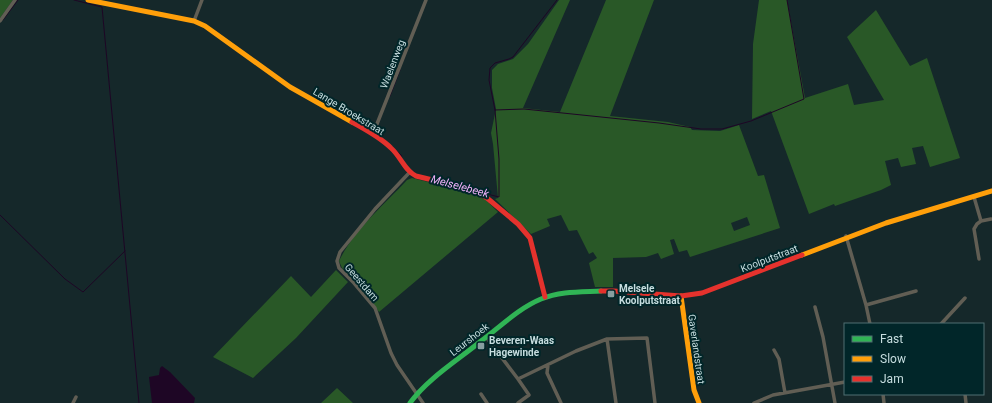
<svg xmlns="http://www.w3.org/2000/svg" width="992" height="403" font-family="Roboto,sans-serif">
<style>
.green{fill:#295827;fill-rule:evenodd}
.water{fill:#1e0625}
.lines{fill:none;stroke-linecap:round;stroke-linejoin:round}
.stream{stroke:#1e0625;stroke-width:1}
.street{stroke:#615e54;stroke-width:3.5}
.fast{stroke:#30b455;stroke-width:5}
.slow{stroke:#ff9f0a;stroke-width:5}
.jam{stroke:#e5322d;stroke-width:5}
.poi-dot{fill:#889ea0;stroke:#012629;stroke-width:1.5}
.labels{text-anchor:middle;stroke-width:4;stroke-linejoin:round;paint-order:stroke}
.street-label{font-size:10px;fill:#c6dddf;stroke:#012629}
.poi-label{font-size:10px;font-weight:bold;fill:#c6dddf;stroke:#012629;text-anchor:start}
.water-label{font-size:11px;font-style:italic;fill:#f1b1fc;stroke:#012629}
</style>
<rect width="100%" height="100%" fill="#15282a"/>
<path class="green" d="M0,0H13L0,18Z
M559,0H570L523,108L560,112L606,0H654L610,116L668,122L690,127L692,130L720,131L739,125L758,176L764,175L780,228L690,257L687,250L679,252L674,239L670,240L674,254L661,259L658,253L646,257L613,258V287H595L589,263L597,258L593,252L589,254L577,230L569,231L561,215L547,219L550,226L531,234L495,199L498,198L493,144L491,133L496,109L492,88V70L498,64L513,59L528,44ZM747,217L750,225L734,231L731,223Z
M759,0H787L805,98L848,84L854,105L884,100L847,37L876,10L910,66L927,58L960,158L930,167L923,146L912,148L916,164L901,167L898,158L885,161L891,185L881,190L835,206L834,204L809,214L771,111L752,119L753,44Z
M412,178L473,193L486,200L498,212L379,312L366,293L342,268L339,261C354,230 384,205 407,180Z
M336,270L348,282L296,338L253,378L213,357L291,276L311,297Z
M337,388L353,403H321Z"/>
<path class="water" d="M162,366L170,372L195,398L194,403H152L149,377L159,375L160,368Z"/>
<g class="lines">
<path class="stream" d="M74,0L102,7L139,403
M3,20L18,0
M390,96L400,70
M495,110L524,109L659,123L701,129H722L751,121L804,99L787,0
M378,125L376,132L378,135
M393,147L402,156
M480,191L491,195L499,197V159L495,110L489,80L490,68L495,63L509,59L513,57L557,0
M0,215L65,279L83,292L125,251"/>
<path class="street" d="M0,21L15,0
M194,21L202,0
M373,134L426,0
M409,173L375,209L340,252L337,261L339,268L354,283L375,308L391,353L397,365L423,403
M974,197L981,221L977,224L974,229L979,259
M981,221L991,219
M846,236L866,305L870,324
M866,305L916,291
M815,307L823,337L835,403
M941,324L965,298
M486,337L518,379L576,351L607,339L647,338L655,403
M607,339L616,403
M774,350L779,359L785,393
M548,365L547,373L561,403
M518,379L529,395L518,403
M481,394L487,403
M883,394L884,403
M965,394L966,403
M73,403L76,397
M754,403L773,395L845,382"/>
<path class="fast" d="M410,403C427,379 458,360 481,341C500,327 519,308 541,299C560,291 581,292 601,291"/>
<path class="slow" d="M88,0L194,21L205,26L290,87L352,122
M802,255L886,223L992,191
M681,296L694,390L699,403"/>
<path class="jam" d="M352,122C366,130 380,137 391,148C401,157 405,171 416,176L474,190L487,198L518,224L530,238L545,297
M601,291H614L681,296L702,293L802,255"/>
</g>
<g class="poi-dot">
<rect x="607" y="290" width="8" height="8" rx="2"/>
<rect x="477" y="342" width="8" height="8" rx="2"/>
</g>
<g class="labels">
<g class="street-label">
<text transform="translate(392 64) rotate(-69)" y="4">Waelenweg</text>
<text transform="translate(349 111) rotate(31)" y="4">Lange Broekstraat</text>
<text transform="translate(769 258) rotate(-21)" y="4">Koolputstraat</text>
<text transform="translate(362 282) rotate(49)" y="4">Geestdam</text>
<text transform="translate(469 339) rotate(-38)" y="4">Leurshoek</text>
<text transform="translate(697 349) rotate(82)" y="4">Gaverlandstraat</text>
</g>
<g class="poi-label">
<text x="619" y="292">Melsele<tspan x="619" dy="12">Koolputstraat</tspan></text>
<text x="489" y="344">Beveren-Waas<tspan x="489" dy="12">Hagewinde</tspan></text>
</g>
<g class="water-label">
<text transform="translate(460 186) rotate(15)" y="4">Melselebeek</text>
</g>
</g>
<rect x="844" y="323" width="140" height="72" fill="#012629" stroke="#506f72"/>
<rect x="852" y="336" width="20" height="6" fill="#30b455" stroke="#506f72"/>
<text x="880" y="343" font-size="12" fill="#c6dddf">Fast</text>
<rect x="852" y="356" width="20" height="6" fill="#ff9f0a" stroke="#506f72"/>
<text x="880" y="363" font-size="12" fill="#c6dddf">Slow</text>
<rect x="852" y="376" width="20" height="6" fill="#e5322d" stroke="#506f72"/>
<text x="880" y="383" font-size="12" fill="#c6dddf">Jam</text>
</svg>
